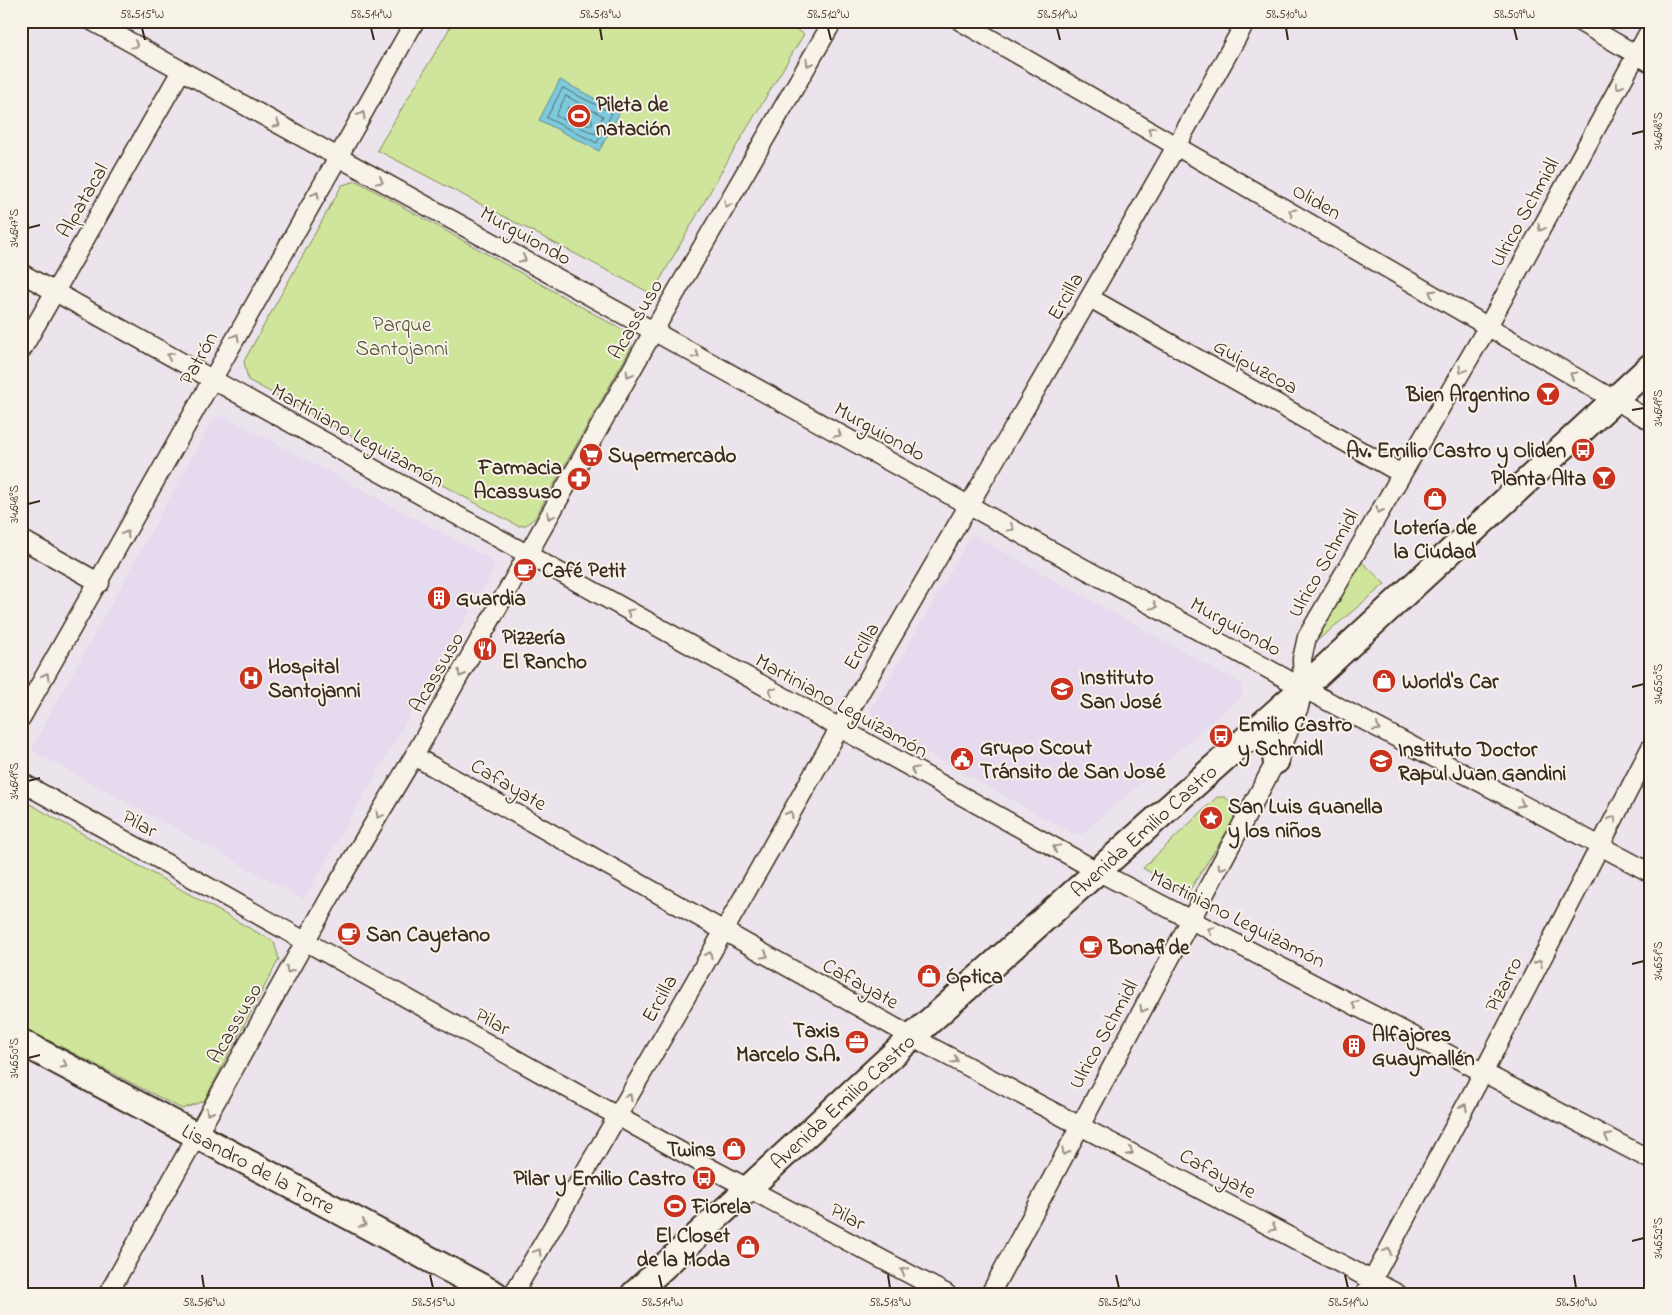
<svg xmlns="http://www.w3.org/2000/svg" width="1672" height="1315" font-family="'Indie Flower',sans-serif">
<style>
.built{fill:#e5daee}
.green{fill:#cee59b;stroke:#84885c}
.water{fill:#7dc9dd;stroke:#638991}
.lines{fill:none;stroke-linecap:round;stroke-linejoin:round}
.shore{stroke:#556a6a;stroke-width:1}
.street-casing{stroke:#3b2a1e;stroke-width:21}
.secondary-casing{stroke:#3b2a1e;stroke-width:29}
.street{stroke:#f7f3e8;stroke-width:18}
.secondary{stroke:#f7f3e8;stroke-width:25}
.oneway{stroke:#998e83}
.ticks{fill:none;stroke:#3b2a1e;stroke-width:2}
.labels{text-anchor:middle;stroke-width:4;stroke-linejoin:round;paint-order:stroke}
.poi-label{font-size:21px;font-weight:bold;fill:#3b2a1e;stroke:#f7f3e8;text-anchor:start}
.street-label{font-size:21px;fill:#3b2a1e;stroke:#f7f3e8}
.park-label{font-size:21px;fill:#584f37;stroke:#f7f3e8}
.neatline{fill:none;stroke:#3b2a1e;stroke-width:2}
.ticks-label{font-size:12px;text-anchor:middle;fill:#3b2a1e}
</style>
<rect width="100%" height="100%" fill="#ece4ec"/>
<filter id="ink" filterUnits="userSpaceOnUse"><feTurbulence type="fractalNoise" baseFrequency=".02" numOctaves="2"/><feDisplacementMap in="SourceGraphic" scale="10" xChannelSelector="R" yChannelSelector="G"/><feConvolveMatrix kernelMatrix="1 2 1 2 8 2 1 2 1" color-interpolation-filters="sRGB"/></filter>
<g filter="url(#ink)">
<path class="built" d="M225,416L491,559L494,570L304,899L33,751V745L214,418Z
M972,534L1240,683L1243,695L1082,834L1072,833L873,723L871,710Z"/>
<path class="green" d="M454,21H782L804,34L731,155L652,294L377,150Z
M357,181L628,333L632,341L631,348L535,518L526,525L518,526L248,380L244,361L342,185Z
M1360,560L1385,584L1318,640L1323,628Z
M1217,797H1225L1235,806L1233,822L1189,891L1183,892L1143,868Z
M21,799L274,942L279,959L204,1101L182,1109L21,1026Z"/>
<path class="water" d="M560,80L620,112L599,151L539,120Z"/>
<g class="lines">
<path class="shore" d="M563,88L612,113L597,143L547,118Z
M566,96L603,116L595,134L556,116Z
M568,107L592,118V124L589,125L567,113Z"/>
<g class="street-casing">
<path id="street" d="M92,21L968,505L1303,688L1651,873
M960,21L1651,421
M1578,21L1651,63
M21,273L1099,872L1651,1160
M1090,298L1400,473
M21,351L181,71
M21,539L100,583
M21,718L415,21
M414,756L912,1037L1398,1294
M21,782L710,1168L947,1294
M108,1294L334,890L414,756L653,332L833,21
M513,1294C642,1078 764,859 889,642C1009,435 1131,230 1246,21
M990,1294L1276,761L1299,707L1303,688L1302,659L1307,637L1488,326L1651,28
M1365,1294L1484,1071L1651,747"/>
</g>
<g class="secondary-casing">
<g id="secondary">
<path d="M1246,740C1263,734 1278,741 1276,761"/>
<path id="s1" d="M21,1042L495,1294"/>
<path id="s2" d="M634,1294L912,1037L1303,688L1651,366"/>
</g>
</g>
<use href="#street" class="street"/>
<use href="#secondary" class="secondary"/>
</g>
<defs><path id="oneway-chevron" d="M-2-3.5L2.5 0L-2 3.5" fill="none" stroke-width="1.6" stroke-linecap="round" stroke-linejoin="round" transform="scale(1.25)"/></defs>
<g class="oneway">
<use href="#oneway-chevron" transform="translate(135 45) rotate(29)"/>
<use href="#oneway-chevron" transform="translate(809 63) rotate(120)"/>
<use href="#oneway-chevron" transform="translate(1619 86) rotate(119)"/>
<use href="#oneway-chevron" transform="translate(362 115) rotate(-60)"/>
<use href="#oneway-chevron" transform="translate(277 124) rotate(29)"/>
<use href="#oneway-chevron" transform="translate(1151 130) rotate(-150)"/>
<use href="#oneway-chevron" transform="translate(380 181) rotate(29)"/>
<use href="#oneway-chevron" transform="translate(316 195) rotate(-61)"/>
<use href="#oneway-chevron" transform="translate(727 204) rotate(120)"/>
<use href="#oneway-chevron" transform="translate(1292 212) rotate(-150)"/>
<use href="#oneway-chevron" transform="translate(1541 228) rotate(119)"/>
<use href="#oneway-chevron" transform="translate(523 259) rotate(29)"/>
<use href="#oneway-chevron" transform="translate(1432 293) rotate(-150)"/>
<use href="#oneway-chevron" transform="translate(236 337) rotate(-61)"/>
<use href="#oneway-chevron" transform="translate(696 355) rotate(29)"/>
<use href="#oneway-chevron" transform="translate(170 356) rotate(-151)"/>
<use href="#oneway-chevron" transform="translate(1462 370) rotate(121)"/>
<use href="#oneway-chevron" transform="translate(629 374) rotate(119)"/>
<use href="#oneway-chevron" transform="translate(1573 375) rotate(-150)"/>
<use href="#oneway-chevron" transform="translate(838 434) rotate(29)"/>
<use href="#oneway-chevron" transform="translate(1379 510) rotate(120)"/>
<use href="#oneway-chevron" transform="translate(550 516) rotate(119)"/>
<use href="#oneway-chevron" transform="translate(1011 528) rotate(29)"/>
<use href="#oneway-chevron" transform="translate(126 534) rotate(-61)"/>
<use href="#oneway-chevron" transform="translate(1154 606) rotate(29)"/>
<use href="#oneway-chevron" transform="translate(630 612) rotate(-151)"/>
<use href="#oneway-chevron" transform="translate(461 674) rotate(120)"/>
<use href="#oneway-chevron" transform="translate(46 676) rotate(-60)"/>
<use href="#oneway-chevron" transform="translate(772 691) rotate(-151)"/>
<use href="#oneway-chevron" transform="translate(1377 728) rotate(28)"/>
<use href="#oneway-chevron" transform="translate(914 770) rotate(-151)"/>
<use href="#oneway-chevron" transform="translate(1521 804) rotate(28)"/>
<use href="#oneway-chevron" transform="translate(790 814) rotate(-60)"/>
<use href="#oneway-chevron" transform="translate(379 815) rotate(121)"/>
<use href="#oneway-chevron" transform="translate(1613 819) rotate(-62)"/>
<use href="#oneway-chevron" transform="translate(1056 848) rotate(-151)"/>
<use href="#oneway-chevron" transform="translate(1221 867) rotate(118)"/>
<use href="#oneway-chevron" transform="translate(1211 930) rotate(-153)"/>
<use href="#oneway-chevron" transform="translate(709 955) rotate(-61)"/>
<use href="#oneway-chevron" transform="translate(765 955) rotate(29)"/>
<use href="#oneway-chevron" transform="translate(1539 963) rotate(-63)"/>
<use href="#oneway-chevron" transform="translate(289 970) rotate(120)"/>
<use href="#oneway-chevron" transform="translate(1355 1004) rotate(-153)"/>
<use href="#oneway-chevron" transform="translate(1143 1009) rotate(119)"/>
<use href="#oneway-chevron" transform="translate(955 1060) rotate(28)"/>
<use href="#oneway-chevron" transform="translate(64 1065) rotate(28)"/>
<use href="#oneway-chevron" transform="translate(629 1097) rotate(-61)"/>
<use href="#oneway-chevron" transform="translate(1464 1107) rotate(-62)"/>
<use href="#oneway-chevron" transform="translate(209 1112) rotate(120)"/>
<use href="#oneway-chevron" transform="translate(1608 1137) rotate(-152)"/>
<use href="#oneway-chevron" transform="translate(1065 1152) rotate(118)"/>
<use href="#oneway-chevron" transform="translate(1130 1152) rotate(28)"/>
<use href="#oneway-chevron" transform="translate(363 1224) rotate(28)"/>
<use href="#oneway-chevron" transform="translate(1273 1228) rotate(28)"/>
<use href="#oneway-chevron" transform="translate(1388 1251) rotate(-62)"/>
<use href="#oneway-chevron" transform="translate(538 1252) rotate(-59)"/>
<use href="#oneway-chevron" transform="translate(904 1271) rotate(-152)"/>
</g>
</g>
<path class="ticks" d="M142,28L145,40M371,28L374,40M600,28L602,40M828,28L831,40M1057,28L1060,40M1286,28L1288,40M1514,28L1517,40M1632,134L1644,131M28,228L40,225M1632,410L1644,408M28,504L40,501M1632,687L1644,684M28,781L40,778M1632,964L1644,961M28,1058L40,1055M1632,1241L1644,1238M202,1275L204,1288M430,1275L433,1288M659,1275L662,1288M888,1275L890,1288M1116,1275L1119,1288M1345,1275L1348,1288M1574,1275L1576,1288"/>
<defs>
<g id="stadium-disc" transform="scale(1.25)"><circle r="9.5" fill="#c8321e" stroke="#f7f3e8"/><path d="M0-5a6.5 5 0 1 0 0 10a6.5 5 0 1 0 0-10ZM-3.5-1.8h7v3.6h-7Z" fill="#fff"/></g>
<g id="bar-disc" transform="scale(1.25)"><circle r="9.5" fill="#c8321e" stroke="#f7f3e8"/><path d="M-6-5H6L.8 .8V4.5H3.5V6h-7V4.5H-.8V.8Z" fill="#fff"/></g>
<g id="bus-disc" transform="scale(1.25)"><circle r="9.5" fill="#c8321e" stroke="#f7f3e8"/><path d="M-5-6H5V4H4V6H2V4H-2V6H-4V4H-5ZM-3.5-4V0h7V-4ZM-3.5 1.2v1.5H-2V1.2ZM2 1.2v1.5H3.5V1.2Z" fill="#fff"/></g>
<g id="supermarket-disc" transform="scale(1.25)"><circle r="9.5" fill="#c8321e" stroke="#f7f3e8"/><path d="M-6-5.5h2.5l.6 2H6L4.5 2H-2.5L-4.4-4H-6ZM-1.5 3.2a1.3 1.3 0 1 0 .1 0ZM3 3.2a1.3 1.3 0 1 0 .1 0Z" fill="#fff"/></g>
<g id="pharmacy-disc" transform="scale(1.25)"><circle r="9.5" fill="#c8321e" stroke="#f7f3e8"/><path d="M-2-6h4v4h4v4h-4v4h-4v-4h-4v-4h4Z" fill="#fff"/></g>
<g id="shop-disc" transform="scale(1.25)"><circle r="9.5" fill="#c8321e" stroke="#f7f3e8"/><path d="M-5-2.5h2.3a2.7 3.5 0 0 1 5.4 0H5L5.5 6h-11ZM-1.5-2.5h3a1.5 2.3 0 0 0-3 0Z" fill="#fff"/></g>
<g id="cafe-disc" transform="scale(1.25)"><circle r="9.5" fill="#c8321e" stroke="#f7f3e8"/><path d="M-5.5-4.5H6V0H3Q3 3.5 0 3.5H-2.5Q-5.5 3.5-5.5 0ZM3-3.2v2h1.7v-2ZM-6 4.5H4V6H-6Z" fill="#fff"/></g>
<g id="building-disc" transform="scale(1.25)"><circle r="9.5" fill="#c8321e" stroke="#f7f3e8"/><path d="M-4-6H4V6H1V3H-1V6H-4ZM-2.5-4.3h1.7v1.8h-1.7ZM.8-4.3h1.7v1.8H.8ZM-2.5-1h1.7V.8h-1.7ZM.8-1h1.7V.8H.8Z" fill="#fff"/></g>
<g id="restaurant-disc" transform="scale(1.25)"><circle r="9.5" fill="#c8321e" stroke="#f7f3e8"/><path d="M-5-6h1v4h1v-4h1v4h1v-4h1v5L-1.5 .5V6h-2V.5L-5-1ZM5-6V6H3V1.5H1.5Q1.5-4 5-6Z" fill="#fff"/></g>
<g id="hospital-disc" transform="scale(1.25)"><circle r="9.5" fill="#c8321e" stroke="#f7f3e8"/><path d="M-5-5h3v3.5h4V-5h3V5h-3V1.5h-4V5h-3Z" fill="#fff"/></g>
<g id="school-disc" transform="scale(1.25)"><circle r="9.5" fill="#c8321e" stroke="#f7f3e8"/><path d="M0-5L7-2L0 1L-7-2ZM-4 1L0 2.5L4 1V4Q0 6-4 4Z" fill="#fff"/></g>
<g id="civic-disc" transform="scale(1.25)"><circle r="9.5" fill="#c8321e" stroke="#f7f3e8"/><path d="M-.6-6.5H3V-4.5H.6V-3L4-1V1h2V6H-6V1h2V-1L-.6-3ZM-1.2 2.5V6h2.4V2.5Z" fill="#fff"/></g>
<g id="sight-disc" transform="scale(1.25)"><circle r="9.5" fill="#c8321e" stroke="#f7f3e8"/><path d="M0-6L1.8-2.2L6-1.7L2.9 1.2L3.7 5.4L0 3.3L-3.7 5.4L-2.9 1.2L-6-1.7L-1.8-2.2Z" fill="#fff"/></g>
<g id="office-disc" transform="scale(1.25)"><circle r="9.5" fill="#c8321e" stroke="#f7f3e8"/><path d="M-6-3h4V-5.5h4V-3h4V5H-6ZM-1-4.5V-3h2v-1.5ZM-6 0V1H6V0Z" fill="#fff"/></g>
</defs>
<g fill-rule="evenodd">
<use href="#stadium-disc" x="579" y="116"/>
<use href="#bar-disc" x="1548" y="394"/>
<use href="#bus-disc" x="1583" y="450"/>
<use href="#supermarket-disc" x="591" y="455"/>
<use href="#bar-disc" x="1604" y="478"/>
<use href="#pharmacy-disc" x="579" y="479"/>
<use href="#shop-disc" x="1435" y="499"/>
<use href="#cafe-disc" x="525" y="570"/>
<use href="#building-disc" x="439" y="598"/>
<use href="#restaurant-disc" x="485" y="649"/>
<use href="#hospital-disc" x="251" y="678"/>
<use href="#shop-disc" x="1384" y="681"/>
<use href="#school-disc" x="1062" y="689"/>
<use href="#bus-disc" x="1221" y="736"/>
<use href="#civic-disc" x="962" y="759"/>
<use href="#school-disc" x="1381" y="761"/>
<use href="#sight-disc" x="1211" y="818"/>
<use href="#cafe-disc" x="349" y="934"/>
<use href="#cafe-disc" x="1091" y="947"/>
<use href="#shop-disc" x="929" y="976"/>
<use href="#office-disc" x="857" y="1042"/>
<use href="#building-disc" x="1354" y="1046"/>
<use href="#shop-disc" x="734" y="1149"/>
<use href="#bus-disc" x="704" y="1178"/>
<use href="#stadium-disc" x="675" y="1206"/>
<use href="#shop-disc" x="748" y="1247"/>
</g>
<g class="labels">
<g class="poi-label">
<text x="596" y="111">Pileta de<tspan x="596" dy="24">natación</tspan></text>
<text x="1530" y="401" text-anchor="end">Bien Argentino</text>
<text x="1566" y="457" text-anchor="end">Av. Emilio Castro y Oliden</text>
<text x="608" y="462">Supermercado</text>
<text x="562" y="474" text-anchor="end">Farmacia<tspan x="562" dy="24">Acassuso</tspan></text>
<text x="1586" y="485" text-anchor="end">Planta Alta</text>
<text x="1435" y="534" text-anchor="middle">Lotería de<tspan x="1435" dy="24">la Ciudad</tspan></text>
<text x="542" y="577">Café Petit</text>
<text x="456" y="605">Guardia</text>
<text x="502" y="644">Pizzería<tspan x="502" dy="24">El Rancho</tspan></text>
<text x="268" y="673">Hospital<tspan x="268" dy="24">Santojanni</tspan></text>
<text x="1080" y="684">Instituto<tspan x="1080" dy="24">San José</tspan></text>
<text x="1402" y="688">World's Car</text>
<text x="1238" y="731">Emilio Castro<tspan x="1238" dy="24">y Schmidl</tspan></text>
<text x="980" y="754">Grupo Scout<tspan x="980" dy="24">Tránsito de San José</tspan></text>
<text x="1398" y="756">Instituto Doctor<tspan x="1398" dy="24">Raþul Juan Gandini</tspan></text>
<text x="1228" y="813">San Luis Guanella<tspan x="1228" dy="24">y los niños</tspan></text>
<text x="366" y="941">San Cayetano</text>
<text x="1108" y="954">Bonafide</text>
<text x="946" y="983">Óptica</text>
<text x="840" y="1037" text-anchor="end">Taxis<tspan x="840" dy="24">Marcelo S.A.</tspan></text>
<text x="1372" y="1041">Alfajores<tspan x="1372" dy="24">Guaymallén</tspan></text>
<text x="716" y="1156" text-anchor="end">Twins</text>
<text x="686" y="1185" text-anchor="end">Pilar y Emilio Castro</text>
<text x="692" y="1213">Fiorela</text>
<text x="730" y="1242" text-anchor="end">El Closet<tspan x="730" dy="24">de la Moda</tspan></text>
</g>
<g class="street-label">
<text transform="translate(82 200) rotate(-60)" y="7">Alpatacal</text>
<text transform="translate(1317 201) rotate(30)" y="7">Oliden</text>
<text transform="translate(1524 212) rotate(-61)" y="7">Ulrico Schmidl</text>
<text transform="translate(526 235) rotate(29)" y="7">Murguiondo</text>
<text transform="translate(1065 296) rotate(-60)" y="7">Ercilla</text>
<text transform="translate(635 319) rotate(-60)" y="7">Acassuso</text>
<text transform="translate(198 358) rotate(-61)" y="7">Patrón</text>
<text transform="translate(1256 366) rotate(29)" y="7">Guipuzcoa</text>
<text transform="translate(880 431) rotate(29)" y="7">Murguiondo</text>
<text transform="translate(358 435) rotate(29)" y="7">Martiniano Leguizamón</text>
<text transform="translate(1323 563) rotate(-60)" y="7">Ulrico Schmidl</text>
<text transform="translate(1236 626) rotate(29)" y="7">Murguiondo</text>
<text transform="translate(861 646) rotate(-60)" y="7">Ercilla</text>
<text transform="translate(436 672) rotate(-60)" y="7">Acassuso</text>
<text transform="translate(842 705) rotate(29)" y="7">Martiniano Leguizamón</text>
<text transform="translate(509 784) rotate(30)" y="7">Cafayate</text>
<text transform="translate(140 823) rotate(29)" y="7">Pilar</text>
<text dy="7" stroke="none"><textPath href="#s2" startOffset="689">Avenida Emilio Castro</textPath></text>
<text transform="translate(1238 918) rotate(27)" y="7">Martiniano Leguizamón</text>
<text transform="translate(861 983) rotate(29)" y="7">Cafayate</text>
<text transform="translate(1503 984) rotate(-63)" y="7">Pizarro</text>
<text transform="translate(659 998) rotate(-61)" y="7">Ercilla</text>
<text transform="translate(493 1021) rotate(29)" y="7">Pilar</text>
<text transform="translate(234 1023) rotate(-60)" y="7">Acassuso</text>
<text transform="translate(1103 1034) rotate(-61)" y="7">Ulrico Schmidl</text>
<text dy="7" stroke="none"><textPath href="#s2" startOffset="284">Avenida Emilio Castro</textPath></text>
<text dy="7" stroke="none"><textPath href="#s1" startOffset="269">Lisandro de la Torre</textPath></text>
<text transform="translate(1218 1173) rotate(28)" y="7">Cafayate</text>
<text transform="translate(848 1216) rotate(28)" y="7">Pilar</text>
</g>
<g class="park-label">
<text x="402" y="331">Parque<tspan x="402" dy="24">Santojanni</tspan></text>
</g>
</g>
<rect width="1672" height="1315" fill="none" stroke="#f7f3e8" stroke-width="55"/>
<rect x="28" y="28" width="1616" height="1260" class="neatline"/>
<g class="ticks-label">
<text x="142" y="18">58.515°W</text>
<text x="371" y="18">58.514°W</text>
<text x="600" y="18">58.513°W</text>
<text x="828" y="18">58.512°W</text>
<text x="1057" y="18">58.511°W</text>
<text x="1286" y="18">58.510°W</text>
<text x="1514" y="18">58.509°W</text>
<text transform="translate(1658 131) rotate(-90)" y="4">34.648°S</text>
<text transform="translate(14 228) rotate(-90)" y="4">34.647°S</text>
<text transform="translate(1658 408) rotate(-90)" y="4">34.649°S</text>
<text transform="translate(14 504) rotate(-90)" y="4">34.648°S</text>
<text transform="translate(1658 684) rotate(-90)" y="4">34.650°S</text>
<text transform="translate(14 781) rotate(-90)" y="4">34.649°S</text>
<text transform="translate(1658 961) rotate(-90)" y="4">34.651°S</text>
<text transform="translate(14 1058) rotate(-90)" y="4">34.650°S</text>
<text transform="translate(1658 1238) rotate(-90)" y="4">34.652°S</text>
<text x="204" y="1306">58.516°W</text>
<text x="433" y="1306">58.515°W</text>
<text x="662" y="1306">58.514°W</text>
<text x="890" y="1306">58.513°W</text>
<text x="1119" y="1306">58.512°W</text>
<text x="1348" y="1306">58.511°W</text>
<text x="1576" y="1306">58.510°W</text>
</g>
</svg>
